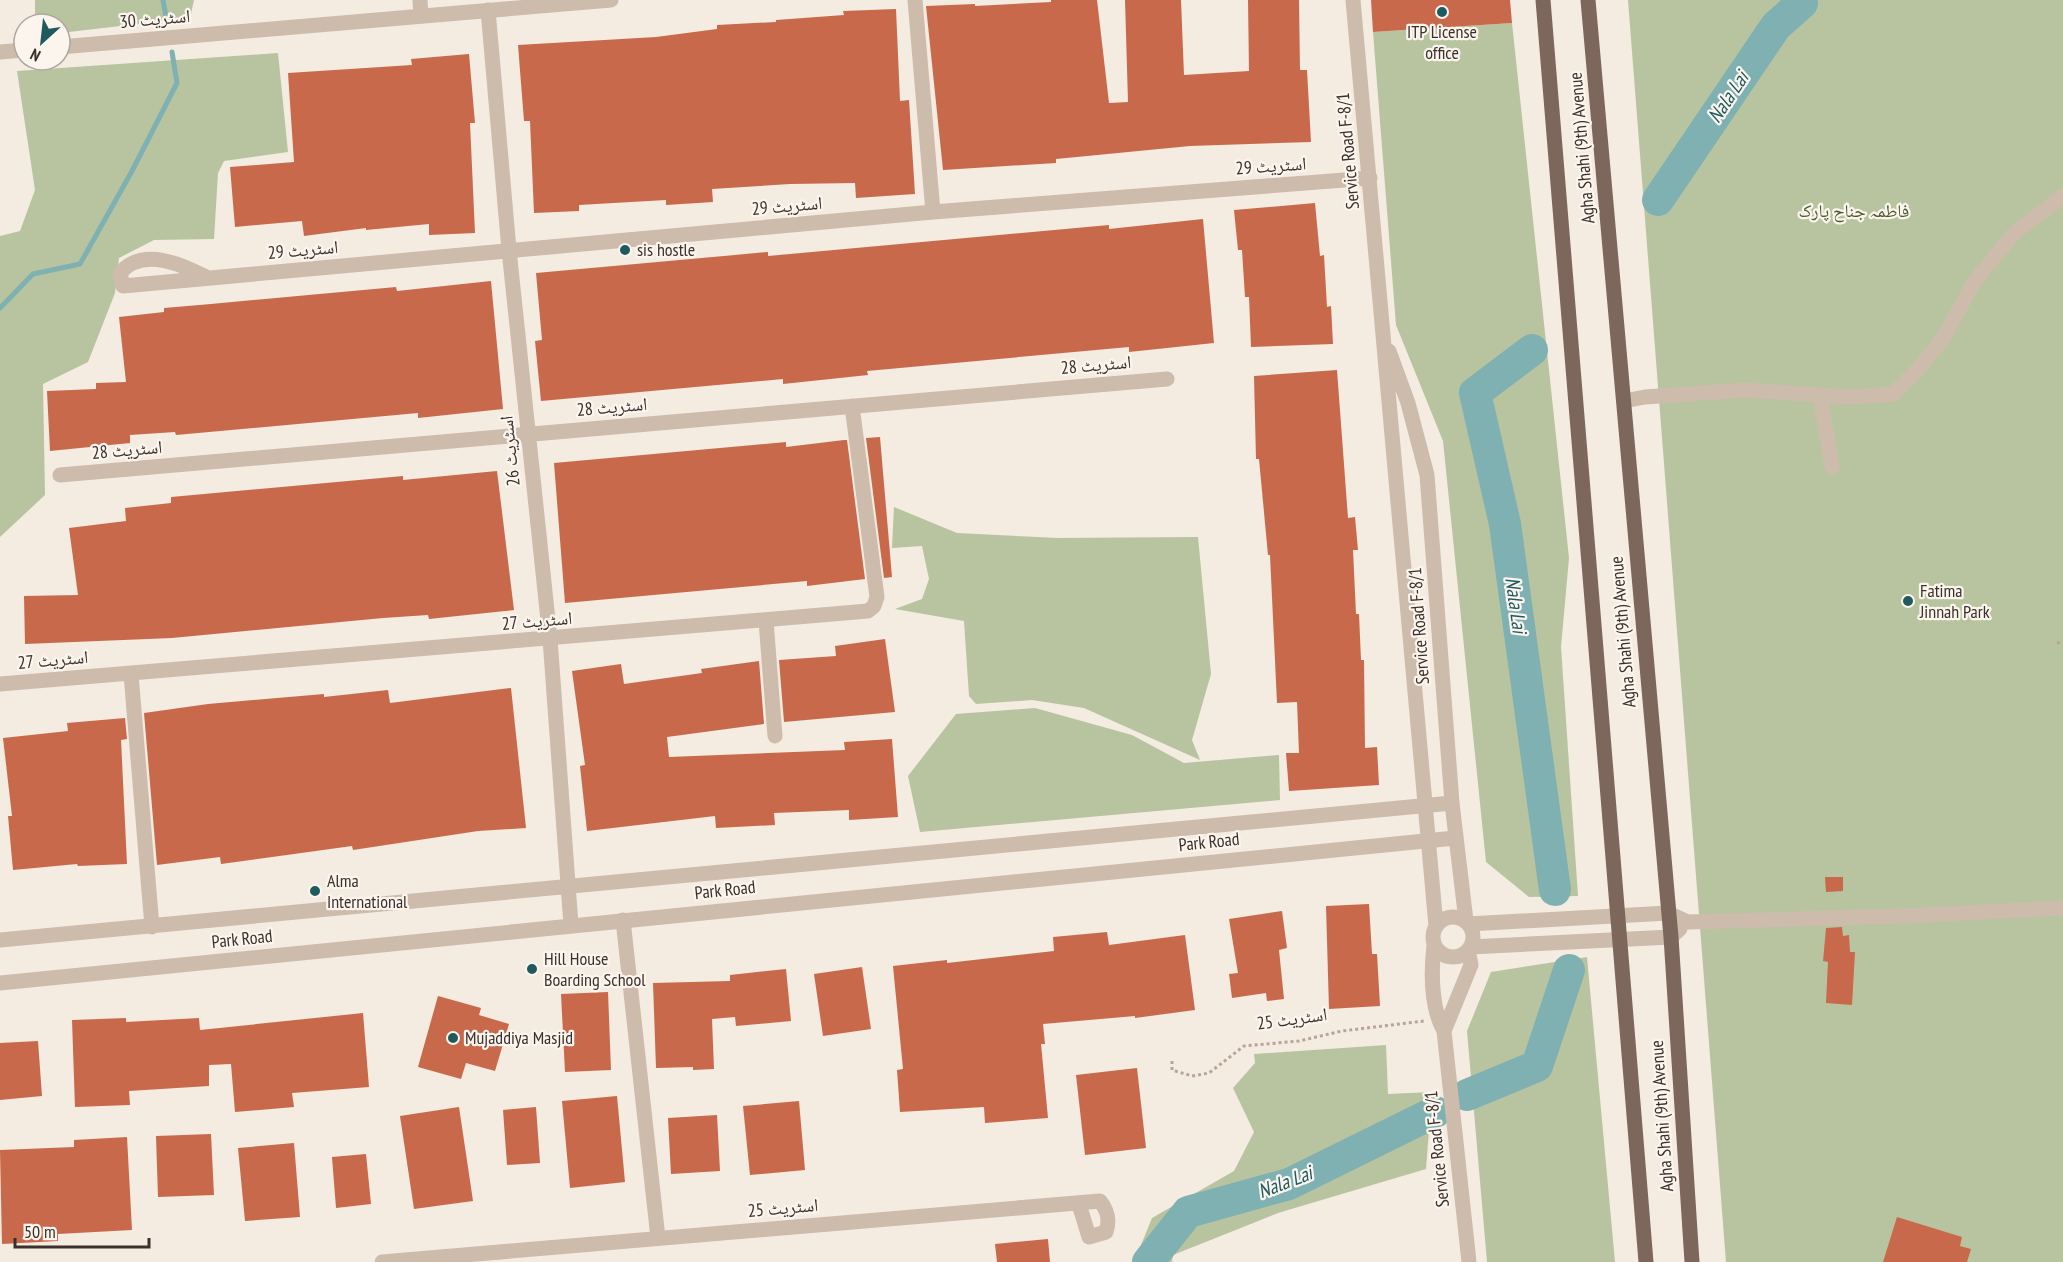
<svg xmlns="http://www.w3.org/2000/svg" width="2063" height="1262" font-family="'PT Sans Narrow','Noto Naskh Arabic',sans-serif">
<style>
.green{fill:#b8c4a0}
.lines{fill:none;stroke-linecap:round;stroke-linejoin:round}
.stream{stroke:#7fb0b2;stroke-width:5}
.river{stroke:#7fb0b2;stroke-width:32}
.building{fill:#c8694b}
.path{stroke:#b9a596;stroke-width:3;stroke-dasharray:3 3;stroke-linecap:butt}
.minor{stroke:#cdbbac;stroke-width:15}
.major{stroke:#7d675c;stroke-width:15}
.poi-dot{fill:#1f5a5e;stroke:#fbf5ee;stroke-width:2}
.labels{text-anchor:middle;stroke-width:4.5;stroke-linejoin:round;paint-order:stroke}
.street-label{font-size:18px;fill:#3b302b;stroke:#fbf5ee}
.poi-label{font-size:18px;fill:#3b302b;stroke:#fbf5ee;text-anchor:start}
.park-label{font-size:18px;fill:#4a5a2e;stroke:#fbf5ee}
.water-label{font-size:20px;font-style:italic;fill:#1f5a5e;stroke:#fbf5ee}
</style>
<rect width="100%" height="100%" fill="#f4ebe1"/>
<path class="green" d="M35,0H194L190,18L60,33V24H35Z
M1628,0H2063V1262H1726Z
M1512,23L1569,558L1561,647L1578,896L1529,897L1486,862L1443,441L1396,325L1373,32Z
M278,53L288,152L224,161L218,173L214,239L154,240L119,258L115,293L88,362L43,384L45,495L0,537V236L20,231L35,190L17,71Z
M894,507L957,533L1058,538L1198,537L1211,674L1192,740L1200,760L1084,708L1032,700L976,704L969,696L964,621L895,609L922,599L929,579L922,546L892,548Z
M1035,708L1132,735L1184,763L1279,755L1280,800L920,832L908,776L956,714Z
M1587,957L1615,1262H1487L1467,1031L1491,972Z
M1386,1045L1388,1094L1432,1092L1426,1169L1278,1213L1173,1255L1172,1262H1134L1152,1218L1234,1171L1254,1132L1233,1088L1255,1063L1254,1054Z"/>
<g class="lines">
<path class="stream" d="M163,0L167,23
M0,308L33,274L80,264L132,171L177,83L172,52"/>
<path class="river" d="M1658,200L1776,26L1802,3L1801,0
M1532,350L1475,393L1505,524L1555,890
M1467,1095L1537,1066L1569,970
M1148,1262L1188,1212L1289,1184L1435,1112"/>
</g>
<path class="building" d="M1051,0H1097L1109,103L1128,102L1125,0H1181L1184,75L1249,71L1248,0H1299L1300,70H1307L1311,142L1190,146L1056,159V163L943,170L926,6L975,4V6L1051,2Z
M1371,0H1510L1512,23L1373,32Z
M896,9L900,101L909,100L915,194L856,198L855,183L790,184L712,189L713,202L666,205V200L579,205V211L534,213L530,121H524L518,45L656,37L717,29V25L776,22V20L844,15L843,11Z
M469,54L475,123H470L475,233L429,235V224L366,230V228L304,236L302,221L235,227L230,167L294,162L288,73L412,65L411,59Z
M1315,203L1320,256L1324,255L1327,307L1331,306L1333,344L1251,347L1249,297H1245L1242,250H1238L1234,210Z
M1203,219L1214,343L1129,352V347L867,371L868,375L783,384V379L541,401L535,341L542,340L536,273L768,252V256L1109,225V229Z
M491,281L503,409L418,418V413L176,435L175,432L130,435V443L50,451L47,391L96,389V383L126,382L119,317L164,312V308L211,304L396,287L397,291Z
M1337,370L1348,518L1355,517L1358,550H1353L1356,614H1359L1361,660H1364L1365,748L1377,747L1379,785L1289,791L1286,753H1299L1297,702L1277,703L1270,555H1268L1259,459H1256L1254,376Z
M880,437L892,577L884,578L866,438Z
M844,440H847L865,579L807,586V581L565,603L554,463L786,442V447Z
M497,471L514,610L429,619L428,615L383,618L172,638L25,644L24,596L78,595L69,528L126,521L125,508L171,503V497L403,476V480Z
M885,639L895,712L784,722L779,660L836,656L835,646Z
M759,661L764,724L667,737L669,757L845,750L844,742L892,739L898,817L849,820V810L774,813L775,825L716,828L715,816L587,831L580,766L585,765L572,671L621,664L624,684L702,673L701,669Z
M511,688L526,828L478,831L353,850L352,846L221,864L220,857L157,865L144,713L208,704L324,694V697L388,690L390,703Z
M125,718L127,739L121,740L127,864L78,866L77,864L13,870L8,816H12L3,738L68,731L67,723Z
M1825,877H1843V891L1826,892Z
M1369,904L1372,954H1377L1380,1006L1329,1009L1326,906Z
M1282,911L1287,948L1279,950L1284,999L1267,1001L1266,993L1232,998L1229,974L1238,973L1229,919Z
M1842,927L1843,936L1849,935L1850,952H1855L1852,1005L1826,1003L1828,962L1823,961L1826,928Z
M1107,932L1109,945L1185,935L1195,1010L1135,1018V1016L1043,1024L1045,1044H1041L1048,1118L985,1123L984,1107L900,1112L897,1070L903,1069L893,966L947,960V963L1054,951L1053,937Z
M862,967L871,1029L823,1036L814,974Z
M786,969L791,1021L736,1026L735,1017L712,1019L714,1069L693,1070V1067L656,1068L653,983L730,981V975Z
M608,992L611,1070L565,1072L561,994Z
M438,996L481,1008L479,1015L509,1024L495,1071L466,1063L461,1079L418,1067Z
M363,1013L369,1087L292,1093L294,1107L235,1112L231,1064L209,1065V1086L129,1091L130,1105L75,1107L72,1020L126,1018V1022L199,1018L200,1030Z
M38,1041L42,1096L0,1100V1043Z
M1137,1068L1146,1148L1085,1155L1076,1075Z
M617,1096L625,1182L570,1188L562,1101Z
M799,1101L805,1170L750,1175L743,1106Z
M459,1107L473,1201L414,1209L400,1116Z
M536,1107L540,1163L507,1165L503,1110Z
M717,1115L720,1171L671,1174L668,1118Z
M211,1134L214,1195L158,1197L156,1136Z
M127,1137L132,1230L58,1234V1241L2,1244L0,1150L74,1147V1140Z
M294,1143L300,1217L245,1221L238,1148Z
M366,1154L371,1204L336,1208L332,1157Z
M1897,1217L1962,1237L1960,1246L1971,1249L1967,1262H1883Z
M1048,1239L1050,1262H997L995,1244Z"/>
<g class="lines">
<path class="path" d="M2057,643L2063,642
M1172,1061V1070L1192,1076L1209,1073L1244,1046L1299,1041L1342,1031L1424,1021"/>
<path class="minor" d="M420,0L421,16
M915,0L933,212
M1353,0L1436,926
M488,10L509,250L550,639L571,925
M60,47L611,0
M0,52L24,50
M208,278C183,265 143,246 120,273L123,286L933,212L1370,178
M1389,351L1408,403L1427,475L1452,803L1466,921
M1820,395L1832,467
M1624,401L1645,397L1745,390L1849,397L1893,394L1919,368L1944,337L1974,282L2014,233L2063,196
M60,475L1167,379
M766,621L775,736
M131,674L152,927
M0,684L868,611L874,606L877,597L852,406
M1433 937a20 20 0 1 1 40 0a20 20 0 1 1-40 0Z
M623,920L658,1238
M1468,924L1668,913L1688,922L1903,916L2063,908
M0,940L1452,803
M1434,945C1431,972 1431,1008 1444,1031L1469,1262
M1470,947L1671,937L1680,929
M0,983L1455,838
M1444,1031L1471,965L1468,950
M382,1262L1100,1201C1108,1211 1110,1220 1106,1232L1089,1237L1079,1204"/>
<path class="major" d="M1543,0L1646,1262
M1588,0L1671,937L1692,1262"/>
</g>
<g class="poi-dot">
<circle cx="1442" cy="12" r="6"/>
<circle cx="625" cy="250" r="6"/>
<circle cx="1908" cy="601" r="6"/>
<circle cx="315" cy="891" r="6"/>
<circle cx="532" cy="969" r="6"/>
<circle cx="453" cy="1038" r="6"/>
</g>
<g class="labels">
<g class="street-label">
<text transform="translate(155 19) rotate(-5)" y="6">اسٹریٹ 30</text>
<text transform="translate(1582 148) rotate(-95)" y="6">Agha Shahi (9th) Avenue</text>
<text transform="translate(1348 151) rotate(-95)" y="6">Service Road F-8/1</text>
<text transform="translate(1271 166) rotate(-4)" y="6">اسٹریٹ 29</text>
<text transform="translate(787 206) rotate(-5)" y="6">اسٹریٹ 29</text>
<text transform="translate(303 250) rotate(-5)" y="6">اسٹریٹ 29</text>
<text transform="translate(1096 365) rotate(-5)" y="6">اسٹریٹ 28</text>
<text transform="translate(612 407) rotate(-5)" y="6">اسٹریٹ 28</text>
<text transform="translate(127 450) rotate(-5)" y="6">اسٹریٹ 28</text>
<text transform="translate(510 451) rotate(-96)" y="6">اسٹریٹ 26</text>
<text transform="translate(537 621) rotate(-5)" y="6">اسٹریٹ 27</text>
<text transform="translate(1419 626) rotate(-94)" y="6">Service Road F-8/1</text>
<text transform="translate(1623 632) rotate(-95)" y="6">Agha Shahi (9th) Avenue</text>
<text transform="translate(53 660) rotate(-5)" y="6">اسٹریٹ 27</text>
<text transform="translate(1209 842) rotate(-6)" y="6">Park Road</text>
<text transform="translate(725 890) rotate(-6)" y="6">Park Road</text>
<text transform="translate(242 939) rotate(-6)" y="6">Park Road</text>
<text transform="translate(1292 1019) rotate(-8)" y="6">اسٹریٹ 25</text>
<text transform="translate(1662 1116) rotate(-94)" y="6">Agha Shahi (9th) Avenue</text>
<text transform="translate(1437 1149) rotate(-96)" y="6">Service Road F-8/1</text>
<text transform="translate(783 1208) rotate(-5)" y="6">اسٹریٹ 25</text>
</g>
<g class="poi-label">
<text x="1442" y="38" text-anchor="middle">ITP License<tspan x="1442" dy="21">office</tspan></text>
<text x="637" y="256">sis hostle</text>
<text x="1920" y="597">Fatima<tspan x="1920" dy="21">Jinnah Park</tspan></text>
<text x="327" y="887">Alma<tspan x="327" dy="21">International</tspan></text>
<text x="544" y="965">Hill House<tspan x="544" dy="21">Boarding School</tspan></text>
<text x="465" y="1044">Mujaddiya Masjid</text>
</g>
<g class="park-label">
<text x="1854" y="217">فاطمہ جناح پارک</text>
</g>
<g class="water-label">
<text transform="translate(1728 97) rotate(-56)" y="7">Nala Lai</text>
<text transform="translate(1516 605) rotate(82)" y="7">Nala Lai</text>
<text transform="translate(1285 1182) rotate(-21)" y="7">Nala Lai</text>
</g>
</g>
<g transform="translate(42 42) rotate(207)"><circle r="28" fill="#fbf5ee" stroke="#aea6a0" stroke-width="1.5"/>
<path d="M0-4.5L10 22L0 15L-10 22Z" fill="#1f5a5e"/>
<text y="-9" font-size="16" font-weight="bold" text-anchor="middle" fill="#3b302b">N</text>
</g>
<path d="M15 1238v9h134v-9" fill="none" stroke="#3b302b" stroke-width="3"/>
<text x="24" y="1238" font-size="18" fill="#3b302b" stroke="#fbf5ee" stroke-width="4.5" paint-order="stroke">50 m</text>
</svg>
